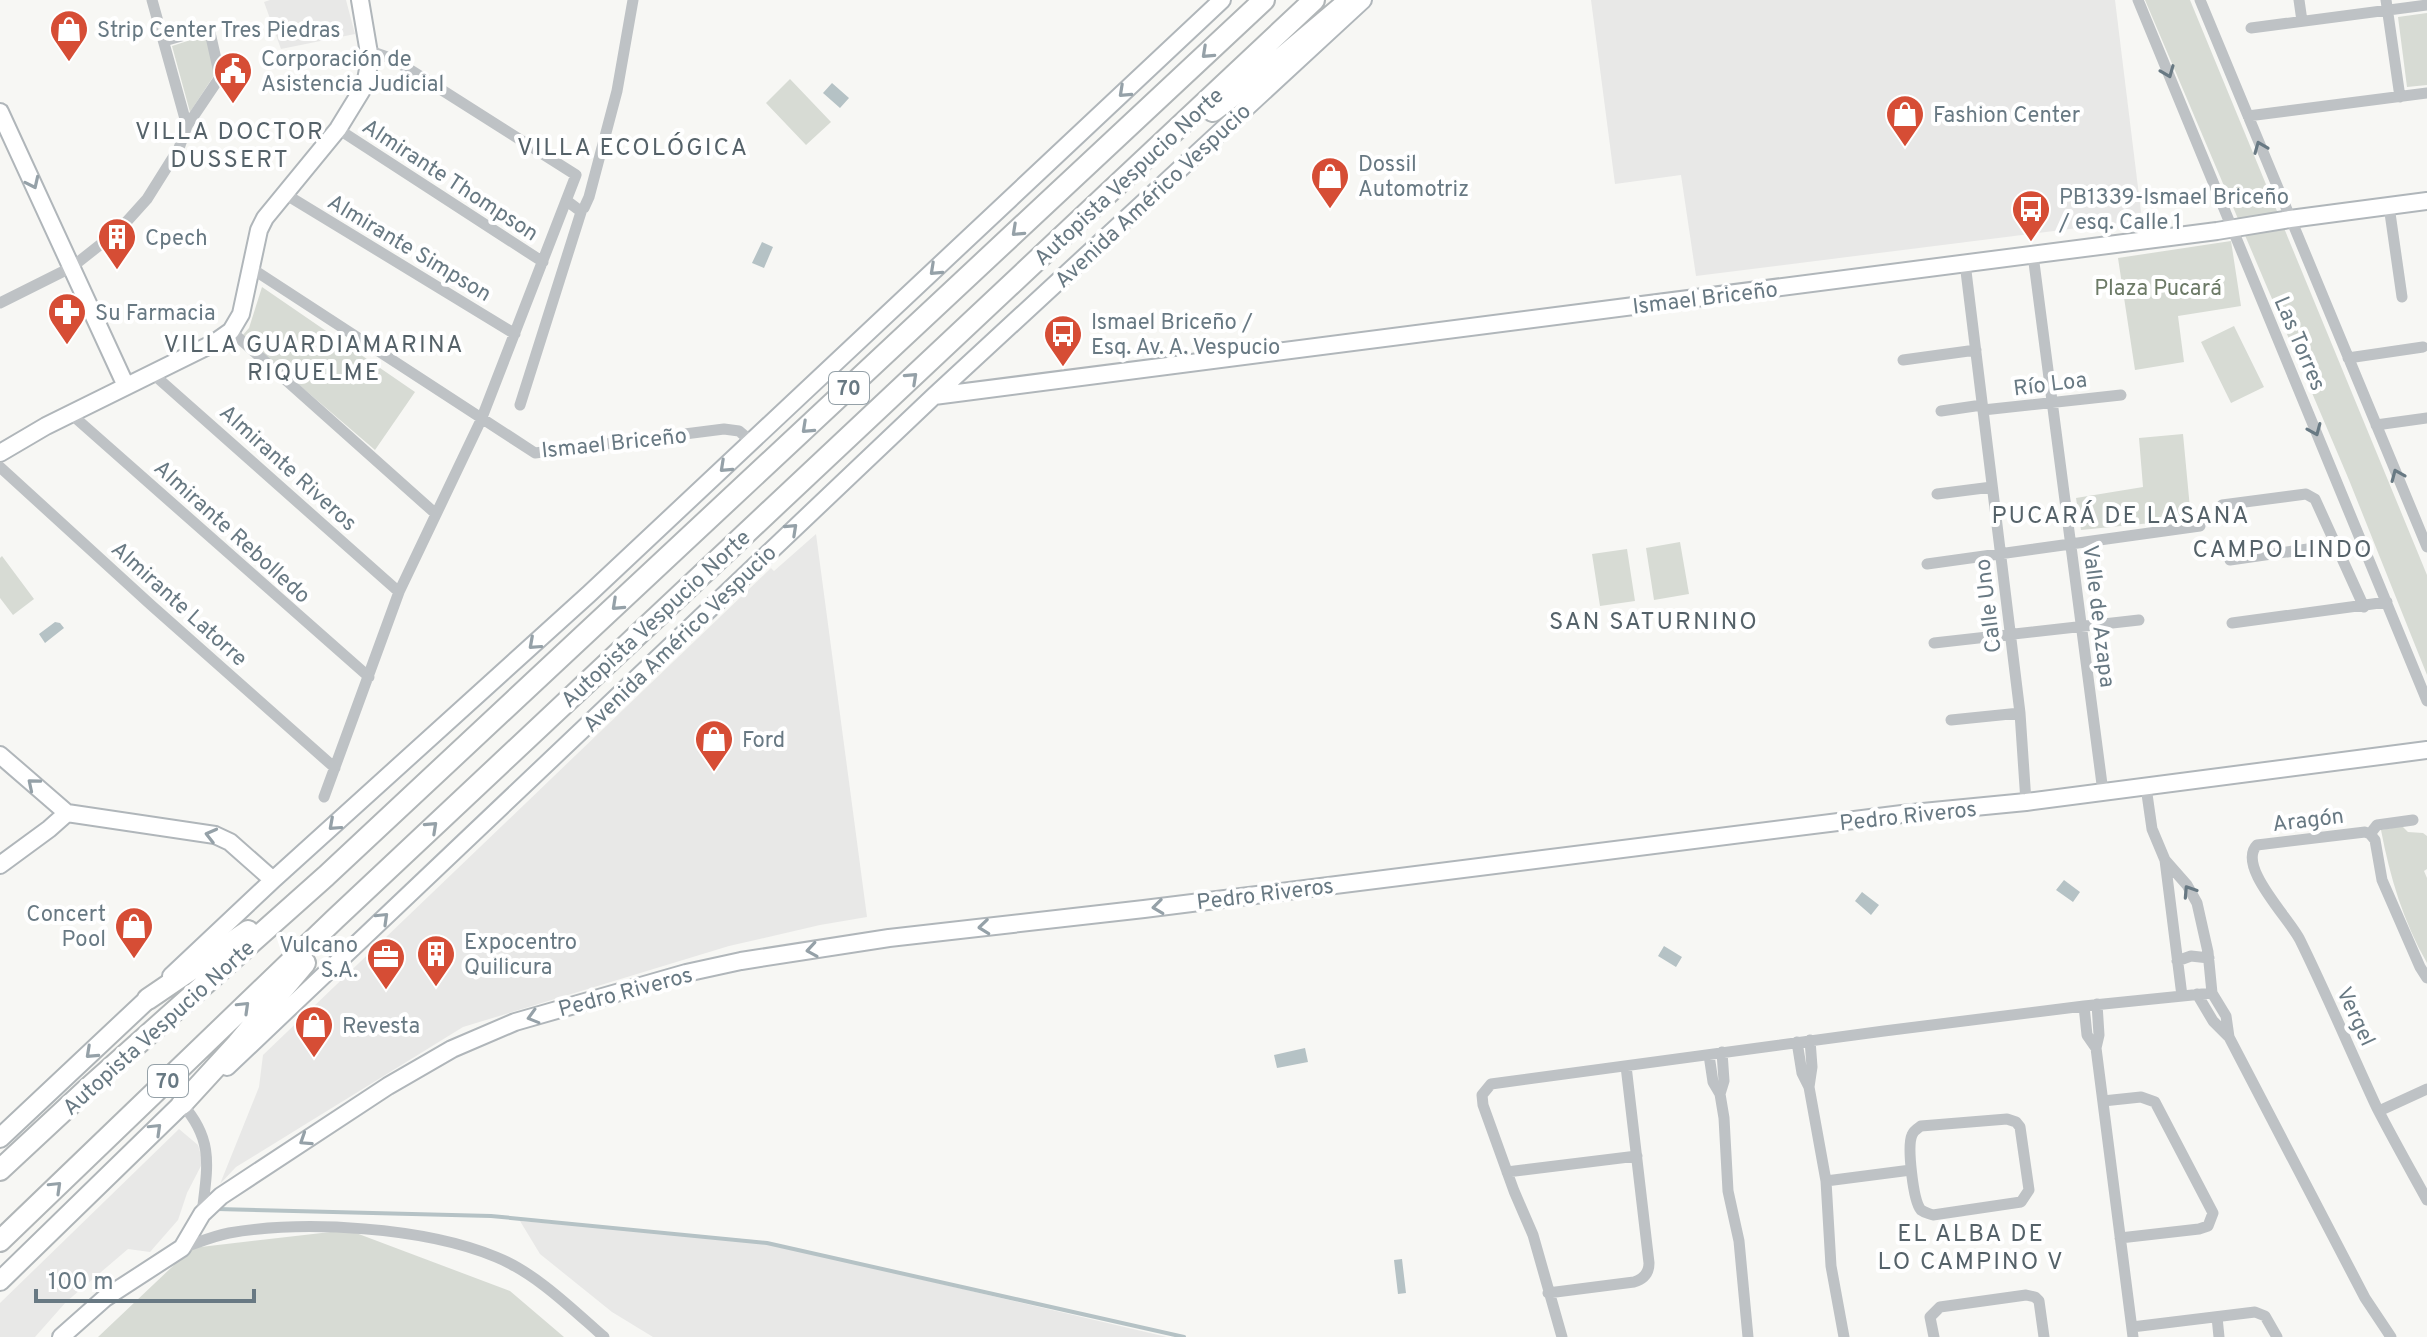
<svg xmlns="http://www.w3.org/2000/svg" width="2427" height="1337" font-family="Overpass,sans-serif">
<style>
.built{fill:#e8e8e7}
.green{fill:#d7dbd4}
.water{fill:#b5c2c5}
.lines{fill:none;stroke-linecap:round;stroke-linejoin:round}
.stream{stroke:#b5c2c5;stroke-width:4}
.secondary-casing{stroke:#b0b6ba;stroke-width:20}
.primary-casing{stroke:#afb5b8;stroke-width:22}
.highway-casing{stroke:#b1b6b8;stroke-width:24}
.street{stroke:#bec2c5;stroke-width:11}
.secondary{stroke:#fff;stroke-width:16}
.primary{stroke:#fff;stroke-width:18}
.highway{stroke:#fff;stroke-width:20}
.oneway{stroke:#95a1a8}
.oneway2{stroke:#687983}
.labels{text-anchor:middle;stroke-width:8;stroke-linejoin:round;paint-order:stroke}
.shield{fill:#fff;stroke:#95a1a8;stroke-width:2}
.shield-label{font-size:20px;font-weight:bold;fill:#687983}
.poi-label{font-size:22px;fill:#687983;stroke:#fff;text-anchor:start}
.street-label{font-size:22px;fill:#687983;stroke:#fff}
.park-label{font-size:22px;fill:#6c7a66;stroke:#fff}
.neighbourhood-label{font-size:24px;letter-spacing:2px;fill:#556269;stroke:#fff}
</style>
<rect width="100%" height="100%" fill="#f7f7f4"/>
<path class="built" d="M270,0H346L355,34L281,49L264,2Z
M1591,0H2115L2142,220L1696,276L1681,175L1615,184Z
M816,534L867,917L820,925L729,946L463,1027L236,1167L220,1184L259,1087L263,1055L771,568L774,571Z
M179,1129L198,1145L203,1162L187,1193L178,1220L150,1252L128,1249L66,1302L35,1337H0V1303Z
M520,1221L754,1240L1167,1337H653L612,1312L540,1254Z"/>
<path class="green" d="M2145,0H2190L2427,575V675L2349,480Z
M2427,13V85L2407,87L2398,17Z
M206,35L215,74L190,112L172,46Z
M790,79L831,122L806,145L766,103Z
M2231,241L2241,306L2178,316L2184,362L2135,370L2118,258Z
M262,287L415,392L375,450L242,336L249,328Z
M2234,326L2264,387L2231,403L2201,342Z
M2183,434L2191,519L2081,530L2076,498L2143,487L2139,438Z
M1680,542L1689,594L1654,600L1646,548Z
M1627,549L1635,601L1600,606L1592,554Z
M2,556L34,599L13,615L0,598V558Z
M2402,826L2408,832L2423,833L2427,836V869L2424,871L2427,878V963C2403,921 2390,877 2381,830Z
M348,1230L510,1291L564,1337H98L192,1248Z"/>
<path class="water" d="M832,83L849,98L840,108L823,93Z
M762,242L773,247L764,268L752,263Z
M55,622L60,623L64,628L45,643L39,634Z
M2064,880L2080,892L2073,902L2056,890Z
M1862,892L1879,905L1871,915L1855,901Z
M1664,946L1682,957L1676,967L1658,956Z
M1305,1048L1308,1062L1277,1068L1274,1055Z
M1402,1259L1406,1293L1398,1294L1394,1260Z"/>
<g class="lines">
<path class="stream" d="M217,1209L491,1216L767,1243L1184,1337"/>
<g class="secondary-casing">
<path id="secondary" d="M0,112L126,386
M934,396L2217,231L2290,219L2427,201
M0,453L46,426L214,343L231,331L241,314L259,230L265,218L338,129L365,85L370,59L360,0
M0,755L67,813L215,835L230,842L273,880
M0,865L49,829L67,813
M171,976L273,880L589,594L1222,0
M227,1067L934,396L1363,0
M61,1337L105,1298L182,1248L202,1214L221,1196L388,1086L452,1049L515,1022L686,973L741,961L889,938L1144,909L1902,814L2026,802L2427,750"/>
</g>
<g class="primary-casing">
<path id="primary" d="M0,1138L148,999
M0,1281L182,1104"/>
</g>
<g class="highway-casing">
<path id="highway" d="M1213,111L1266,71L1350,0
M148,999L248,931
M182,1104L237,1044L305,963
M0,1170L86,1090L326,876L1264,0
M0,1241L335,919L1314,0"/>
</g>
<path class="street" d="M2138,0L2427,701
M2200,0L2427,547
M2299,0L2302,21
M2386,0L2400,97
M2251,28L2427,5
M164,41L209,28L220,77L187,126
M2248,116L2427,93
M338,129L543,262
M285,194L515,334
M567,201L579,210L584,208L589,197L617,91L633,0
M2389,206L2402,297
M2033,255L2103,792
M1965,263L2020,713L2026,802
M251,268L535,453L724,429L739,431L752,442
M0,303L72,267L120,229L147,199L179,148L187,126L152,0
M231,331L436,514
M2348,358L2423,347
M1903,360L1976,350
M152,373L399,592
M520,405L582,209
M1983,410L2121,395
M1941,411L1982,405
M71,414L369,677
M2376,425L2427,418
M0,467L151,605L335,768
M1937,494L1992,487
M2222,505L2306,494L2315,499L2364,607
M2230,560L2336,545
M1927,564L2200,526
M2232,623L2387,602
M1934,643L2139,620
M1951,720L2020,713
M2146,787L2152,829L2165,860L2182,996
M324,797L399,592L481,420L576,175L393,59L370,51
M2370,834L2365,832L2257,845C2236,866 2290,919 2300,940C2327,995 2351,1052 2377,1108C2393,1139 2410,1169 2427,1200
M2370,834L2375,840L2382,880L2420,967L2427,978
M2370,834L2377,825L2413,820
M2165,860L2187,885L2197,903L2208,952L2212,993L2226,1016L2229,1037L2365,1298L2391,1337
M2177,961L2191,956L2209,958
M2197,994L2213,1021L2229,1037
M2097,1004L2099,1035L2096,1048L2133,1337
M2084,1006L2087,1035L2096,1048
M1797,1042L1802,1073L1809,1087L1826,1181L1831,1266L1844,1337
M1709,1055L1713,1082L1720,1094L1724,1118L1728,1191L1739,1241L1748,1337
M1809,1087L1812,1067L1810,1040
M1720,1094L1724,1081L1722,1052
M2103,1101L2141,1097L2155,1102L2213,1213L2208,1226L2199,1229L2120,1238
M182,1104C215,1141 207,1168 202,1214
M2379,1111L2427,1089
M2007,1119L2016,1122L2020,1127L2029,1190L2021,1202L1933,1215C1928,1213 1925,1213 1921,1210C1913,1201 1907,1146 1912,1135C1914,1130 1917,1129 1921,1126Z
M1507,1172L1637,1156
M1826,1181L1911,1170
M182,1248C197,1243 213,1236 229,1233C305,1220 424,1227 496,1257C536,1273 572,1309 604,1337
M1548,1293L1634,1282C1644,1279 1649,1273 1649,1263L1626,1066
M2217,1317L2219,1337
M2132,1327L2255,1312L2265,1316L2277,1337
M1562,1337L1533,1235L1514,1191L1483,1105L1482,1095L1491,1084L1884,1031L2084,1006L2212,993
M1934,1337L1930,1317L1940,1307L2026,1295L2035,1297L2039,1301L2044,1337"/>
<use href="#secondary" class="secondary"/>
<use href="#primary" class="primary"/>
<use href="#highway" class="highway"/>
</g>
<defs><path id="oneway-chevron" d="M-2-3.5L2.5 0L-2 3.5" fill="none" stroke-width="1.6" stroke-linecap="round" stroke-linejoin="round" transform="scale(2)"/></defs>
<g class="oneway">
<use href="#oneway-chevron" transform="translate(1207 53) rotate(137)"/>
<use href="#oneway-chevron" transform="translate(1124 92) rotate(137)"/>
<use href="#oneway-chevron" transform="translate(33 183) rotate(65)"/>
<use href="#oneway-chevron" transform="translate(1017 231) rotate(137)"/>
<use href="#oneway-chevron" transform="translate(935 270) rotate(137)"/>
<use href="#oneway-chevron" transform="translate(912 378) rotate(-43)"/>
<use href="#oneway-chevron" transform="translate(807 428) rotate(137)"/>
<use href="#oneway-chevron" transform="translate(725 467) rotate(137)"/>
<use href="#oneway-chevron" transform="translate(792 529) rotate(-43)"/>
<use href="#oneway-chevron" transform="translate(617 605) rotate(137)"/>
<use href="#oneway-chevron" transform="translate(534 644) rotate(138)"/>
<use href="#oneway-chevron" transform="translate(33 784) rotate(-140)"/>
<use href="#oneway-chevron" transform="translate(334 825) rotate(138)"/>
<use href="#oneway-chevron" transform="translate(432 827) rotate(-43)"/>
<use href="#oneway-chevron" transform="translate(211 835) rotate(-166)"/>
<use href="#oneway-chevron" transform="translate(1158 907) rotate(173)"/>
<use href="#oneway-chevron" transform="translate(383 918) rotate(-44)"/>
<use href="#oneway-chevron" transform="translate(984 927) rotate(174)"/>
<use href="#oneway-chevron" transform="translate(812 950) rotate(171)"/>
<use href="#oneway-chevron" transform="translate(244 1007) rotate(-44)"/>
<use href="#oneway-chevron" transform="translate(533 1017) rotate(164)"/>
<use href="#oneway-chevron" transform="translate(91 1053) rotate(137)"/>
<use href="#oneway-chevron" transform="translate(156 1129) rotate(-44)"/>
<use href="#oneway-chevron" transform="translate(305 1140) rotate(147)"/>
<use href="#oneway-chevron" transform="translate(56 1187) rotate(-44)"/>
</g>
<g class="oneway2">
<use href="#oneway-chevron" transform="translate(2168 72) rotate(68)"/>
<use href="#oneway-chevron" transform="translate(2260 147) rotate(-112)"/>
<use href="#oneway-chevron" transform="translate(2315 430) rotate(67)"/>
<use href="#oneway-chevron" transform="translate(2397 475) rotate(-113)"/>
<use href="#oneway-chevron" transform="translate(2189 891) rotate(-123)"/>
</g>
<defs>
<g id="shop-pin" transform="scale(2)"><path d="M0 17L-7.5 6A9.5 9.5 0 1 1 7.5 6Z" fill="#d64d35" stroke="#fff"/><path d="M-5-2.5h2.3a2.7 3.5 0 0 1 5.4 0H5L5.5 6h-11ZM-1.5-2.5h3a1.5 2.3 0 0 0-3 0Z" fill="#fff"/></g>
<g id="civic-pin" transform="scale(2)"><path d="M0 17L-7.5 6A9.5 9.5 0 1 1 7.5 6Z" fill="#d64d35" stroke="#fff"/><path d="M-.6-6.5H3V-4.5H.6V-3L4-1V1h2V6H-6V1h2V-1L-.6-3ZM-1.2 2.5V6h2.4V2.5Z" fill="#fff"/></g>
<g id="bus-pin" transform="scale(2)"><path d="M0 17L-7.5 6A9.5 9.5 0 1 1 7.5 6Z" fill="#d64d35" stroke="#fff"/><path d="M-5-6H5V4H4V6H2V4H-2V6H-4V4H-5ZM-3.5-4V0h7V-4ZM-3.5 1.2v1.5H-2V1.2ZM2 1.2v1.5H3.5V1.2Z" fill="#fff"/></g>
<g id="building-pin" transform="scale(2)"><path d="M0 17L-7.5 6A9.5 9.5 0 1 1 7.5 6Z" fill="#d64d35" stroke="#fff"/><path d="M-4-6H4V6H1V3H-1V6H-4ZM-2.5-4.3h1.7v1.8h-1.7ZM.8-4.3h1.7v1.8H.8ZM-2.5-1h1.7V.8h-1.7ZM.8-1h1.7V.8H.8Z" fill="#fff"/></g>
<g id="pharmacy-pin" transform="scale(2)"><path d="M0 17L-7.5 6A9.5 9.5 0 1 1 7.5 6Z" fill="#d64d35" stroke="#fff"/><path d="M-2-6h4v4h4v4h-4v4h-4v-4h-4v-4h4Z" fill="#fff"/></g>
<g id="office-pin" transform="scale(2)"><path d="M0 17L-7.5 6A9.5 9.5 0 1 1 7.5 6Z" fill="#d64d35" stroke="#fff"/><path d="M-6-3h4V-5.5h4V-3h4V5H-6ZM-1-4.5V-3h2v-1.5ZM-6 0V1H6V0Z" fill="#fff"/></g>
</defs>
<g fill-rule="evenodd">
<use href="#shop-pin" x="69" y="29"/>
<use href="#civic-pin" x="233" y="71"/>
<use href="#shop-pin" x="1905" y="114"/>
<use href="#shop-pin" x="1330" y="176"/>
<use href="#bus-pin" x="2031" y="209"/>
<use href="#building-pin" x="117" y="237"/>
<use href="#pharmacy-pin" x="67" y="312"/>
<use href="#bus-pin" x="1063" y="334"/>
<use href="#shop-pin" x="714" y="739"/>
<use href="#shop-pin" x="134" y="926"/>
<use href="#building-pin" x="436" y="954"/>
<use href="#office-pin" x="386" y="957"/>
<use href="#shop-pin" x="314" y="1025"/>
</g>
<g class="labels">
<g class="shield">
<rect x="829" y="372" width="40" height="32" rx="6"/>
<rect x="148" y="1065" width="40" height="32" rx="6"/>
</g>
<g class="shield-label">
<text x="849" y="395">70</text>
<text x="168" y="1088">70</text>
</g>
<g class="poi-label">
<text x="97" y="37">Strip Center Tres Piedras</text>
<text x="261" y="66">Corporación de<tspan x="261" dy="25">Asistencia Judicial</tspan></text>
<text x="1933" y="122">Fashion Center</text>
<text x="1358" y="171">Dossil<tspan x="1358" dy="25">Automotriz</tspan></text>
<text x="2059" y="204">PB1339-Ismael Briceño<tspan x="2059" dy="25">/ esq. Calle 1</tspan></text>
<text x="145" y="245">Cpech</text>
<text x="95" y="320">Su Farmacia</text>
<text x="1091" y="329">Ismael Briceño /<tspan x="1091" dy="25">Esq. Av. A. Vespucio</tspan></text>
<text x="742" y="747">Ford</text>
<text x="106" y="921" text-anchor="end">Concert<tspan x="106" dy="25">Pool</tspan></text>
<text x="464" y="949">Expocentro<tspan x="464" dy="25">Quilicura</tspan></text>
<text x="358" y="952" text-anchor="end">Vulcano<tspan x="358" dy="25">S.A.</tspan></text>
<text x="342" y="1033">Revesta</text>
</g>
<g class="street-label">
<text transform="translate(1128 176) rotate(-43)" y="8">Autopista Vespucio Norte</text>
<text transform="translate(451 179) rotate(33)" y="8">Almirante Thompson</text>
<text transform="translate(1152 195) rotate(-43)" y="8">Avenida Américo Vespucio</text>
<text transform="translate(410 247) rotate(31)" y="8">Almirante Simpson</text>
<text transform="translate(1705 297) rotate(-7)" y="8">Ismael Briceño</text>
<text transform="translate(2301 343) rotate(67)" y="8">Las Torres</text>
<text transform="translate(2050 383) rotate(-7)" y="8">Río Loa</text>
<text transform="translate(614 442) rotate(-6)" y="8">Ismael Briceño</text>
<text transform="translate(289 467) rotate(42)" y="8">Almirante Riveros</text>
<text transform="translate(233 531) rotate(42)" y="8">Almirante Rebolledo</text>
<text transform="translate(180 603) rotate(42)" y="8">Almirante Latorre</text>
<text transform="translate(1987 606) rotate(-97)" y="8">Calle Uno</text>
<text transform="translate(2100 616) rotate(83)" y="8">Valle de Azapa</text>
<text transform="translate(655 618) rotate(-43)" y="8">Autopista Vespucio Norte</text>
<text transform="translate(679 638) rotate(-44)" y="8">Avenida Américo Vespucio</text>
<text transform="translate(1908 815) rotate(-6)" y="8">Pedro Riveros</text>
<text transform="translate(2308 819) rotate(-7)" y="8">Aragón</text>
<text transform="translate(1265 893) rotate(-7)" y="8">Pedro Riveros</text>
<text transform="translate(625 991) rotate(-15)" y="8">Pedro Riveros</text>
<text transform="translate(2357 1016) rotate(65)" y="8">Vergel</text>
<text transform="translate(158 1027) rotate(-42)" y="8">Autopista Vespucio Norte</text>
</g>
<g class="park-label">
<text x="2158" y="295">Plaza Pucará</text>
</g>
<g class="neighbourhood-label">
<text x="230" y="139">VILLA DOCTOR<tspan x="230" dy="28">DUSSERT</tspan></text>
<text x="633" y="155">VILLA ECOLÓGICA</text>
<text x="314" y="352">VILLA GUARDIAMARINA<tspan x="314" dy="28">RIQUELME</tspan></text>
<text x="2121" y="523">PUCARÁ DE LASANA</text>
<text x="2283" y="557">CAMPO LINDO</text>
<text x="1654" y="629">SAN SATURNINO</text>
<text x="1971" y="1241">EL ALBA DE<tspan x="1971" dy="28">LO CAMPINO V</tspan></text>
</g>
</g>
<path d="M36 1289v12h218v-12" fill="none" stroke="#687983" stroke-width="4"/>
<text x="48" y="1289" font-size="24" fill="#687983" stroke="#ffffff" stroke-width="6" paint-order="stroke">100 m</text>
</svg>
